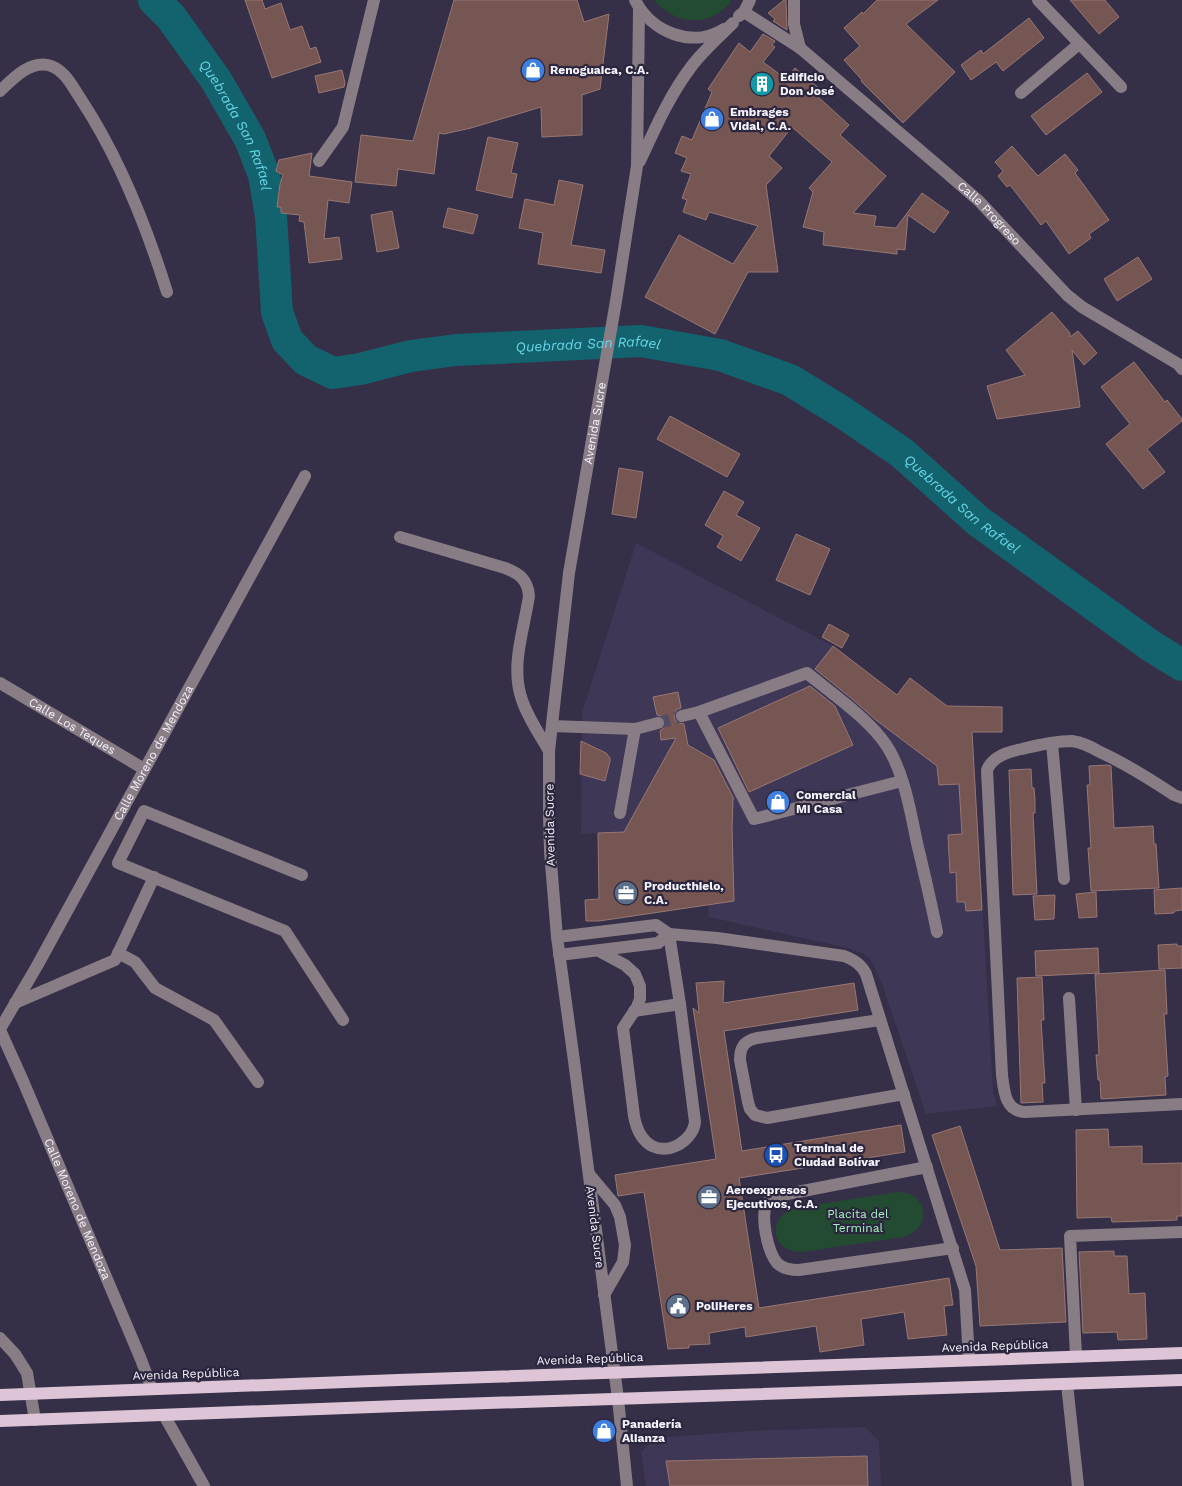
<svg xmlns="http://www.w3.org/2000/svg" width="1182" height="1486" font-family="'Work Sans',sans-serif">
<style>
.built{fill:#3e3756}
.green{fill:#234b32}
.lines{fill:none;stroke-linecap:round;stroke-linejoin:round}
.river{stroke:#13636f;stroke-width:32}
.building{fill:#755653;stroke:#987774}
.minor-tunnel{stroke:#524d63;stroke-width:12;stroke-dasharray:12 6;stroke-linecap:butt}
.minor{stroke:#897d85;stroke-width:12}
.major{stroke:#ddc5d7;stroke-width:12}
.labels{text-anchor:middle;stroke-width:4.5;stroke-linejoin:round;paint-order:stroke}
.poi-label{font-size:12px;font-weight:bold;fill:#f5f3fd;stroke:#2b263d;text-anchor:start}
.street-label{font-size:12px;fill:#f5f3fd;stroke:#2b263d}
.park-label{font-size:12px;fill:#a5f2bf;stroke:#2b263d}
.water-label{font-size:14px;font-style:italic;fill:#66d5e7;stroke:#2b263d}
</style>
<rect width="100%" height="100%" fill="#353048"/>
<path class="built" d="M636,543L833,646L959,742L973,741L993,1090L997,1106L926,1114L882,984L871,960L862,953L843,947L709,917L708,905L624,832L581,834L582,713Z
M865,1427L879,1441L881,1486H646L641,1452L655,1438L749,1431Z"/>
<path class="green" d="M654,0H732C711,28 676,26 654,0Z
M898,1192C928,1193 933,1227 904,1237L801,1252C771,1251 766,1218 795,1208Z"/>
<g class="lines">
<path class="river" id="s1" d="M154,0L171,17L216,80L250,139L264,175L271,216L277,312L287,340L306,360L333,373L360,369L411,356L456,350L641,341L720,355L790,380L842,412L902,453L978,521L1151,646L1182,665"/>
</g>
<path class="building" d="M245,0H262L265,9L281,3L290,30L302,26L310,49L316,47L321,62L272,78Z
M454,0H577L584,22L609,14L600,89L582,95V135L542,137L541,107L471,128L444,134L439,133L434,174L398,169L396,186L355,182L361,135L413,141Z
M784,0H786L787,30L773,21L775,19L768,13Z
M877,0H938L906,24L955,72L903,123L861,81L862,80L844,60L860,46L844,28L862,12L863,14Z
M1070,0H1105L1119,17L1099,34Z
M1029,18L1044,38L1003,71L996,62L971,80L961,65L981,50L983,54Z
M763,34L775,41L772,45L775,47L763,62L786,79L795,68L821,90L816,95L849,125L840,135L886,176L853,213L876,216L874,226L896,228L922,193L949,212L934,233L908,215L905,250L897,249V254L823,245L824,232L803,227L813,192L809,188L832,162L792,127L769,156L782,168L766,185L778,272H748L715,334L645,297L679,235L733,264L758,226L709,212L706,220L683,212L687,200L682,198L691,174L681,171L687,158L675,153L682,136L692,140L712,92L708,89L739,43L750,52Z
M342,70L345,83L344,87L319,93L315,76Z
M1087,73L1102,92L1046,135L1031,116Z
M488,137L518,143L511,173L517,174L512,198L476,190Z
M1012,146L1038,176L1065,154L1078,170L1075,173L1109,220L1089,234L1091,238L1069,254L1046,221L1041,225L1010,185L1007,187L998,176L1003,171L995,162Z
M312,153L309,176L352,182L349,203L328,200L324,239L339,237L342,259L309,263L304,222L299,221L300,215L281,213V207H277L280,184L283,175L276,171L279,160Z
M559,180L583,185L571,245L605,250L601,273L538,264L543,233L519,228L525,199L554,205Z
M448,208L478,215L473,234L443,227Z
M392,211L399,248L377,252L371,215Z
M1138,257L1152,279L1117,301L1104,279Z
M1052,312L1070,333V337L1078,331L1097,353L1084,365L1072,350L1080,407L997,419L987,386L1025,375L1006,350Z
M1134,362L1165,402L1167,400L1182,419V421L1147,449L1165,472L1143,489L1106,444L1130,424L1101,387Z
M670,416L740,454L727,477L657,439Z
M619,468L643,472L636,518L612,514Z
M724,491L744,502L736,515L760,528L741,561L717,547L723,536L705,525Z
M796,534L830,549L810,595L776,580Z
M829,624L849,635L842,648L822,637Z
M833,646L897,695L910,678L947,706L1002,707V732H972L982,910L966,911L965,902H957L956,872L950,873L948,835L962,834L959,784L939,785L937,766L876,720L851,698L815,669Z
M810,686L835,706L853,745L749,792L718,728Z
M678,692L681,708L676,710L674,717L676,722L684,724L688,745L714,760L734,799H733L732,829L734,901L599,921H586L585,900L599,899L598,833L624,832L676,738L661,740L660,731L664,728L666,721L663,717L657,715L653,697Z
M581,741L606,753L610,758V761L605,781L580,774Z
M1108,765L1111,766L1114,828L1153,826L1154,844H1156L1159,888L1091,891L1088,848H1091L1087,785H1090L1089,766Z
M1031,769L1032,788H1034L1035,800V813H1033L1037,894L1013,895L1009,770Z
M1182,888V910L1174,911V913L1155,914L1154,890Z
M1096,892L1097,917L1079,918L1076,894Z
M1055,895L1054,919L1035,920L1033,896Z
M1177,944V946H1182V968L1159,969L1158,945Z
M1098,948L1099,973L1036,976L1035,951Z
M1165,970L1167,1014H1164L1168,1076L1165,1077L1166,1095L1101,1099L1100,1080H1098L1096,1055H1099L1095,974Z
M1042,977L1044,1020H1041L1045,1083H1042L1043,1102L1021,1103L1017,978Z
M724,981L723,1003L854,983L858,1010L724,1031L742,1151L901,1125L905,1152L739,1178L759,1308L949,1278L953,1305L944,1306L947,1335L908,1339L904,1312L861,1319L864,1345L820,1352L816,1326L746,1337L745,1327L709,1333L710,1344L689,1345V1348L668,1349L644,1192L618,1196L615,1175L716,1159L693,1008L699,1013L696,983Z
M960,1126L1000,1250L1062,1248L1066,1322L980,1326L976,1266L932,1135Z
M1108,1129L1109,1147L1142,1146V1164L1182,1163V1216H1177V1220L1112,1222L1111,1217L1077,1218L1076,1130Z
M1114,1251V1256H1127L1129,1294L1145,1293L1147,1339L1118,1340L1117,1332L1083,1333L1079,1252Z
M867,1456L868,1486H670L666,1461Z"/>
<g class="lines">
<path class="minor-tunnel" d="M658,723L682,716"/>
<g class="minor">
<path d="M635,0C651,32 692,49 724,29"/>
<path d="M794,0V24L800,48"/>
<path d="M1038,0L1121,87"/>
<path id="s2" d="M744,12L800,48L942,169L979,201L1067,295L1082,307L1178,364L1182,369"/>
<path d="M739,16L744,12L750,0"/>
<path d="M0,91C13,79 29,61 48,65C65,69 73,88 82,101C120,159 146,225 167,292"/>
<path d="M1021,93L1079,44"/>
<path d="M319,161L343,127L374,0"/>
<path d="M640,161C655,129 669,96 691,67C703,51 719,37 733,23"/>
<path d="M400,537L505,568C519,573 528,580 529,596C524,630 510,666 522,700C528,718 540,735 549,751"/>
<path id="s3" d="M0,683L144,769"/>
<path d="M699,712L754,819L902,781"/>
<path d="M682,716L699,712L807,673C830,692 863,715 881,738C903,765 910,809 917,843C924,872 931,902 937,932"/>
<path d="M552,726L635,729L658,723"/>
<path d="M1052,743L1064,879"/>
<path d="M1182,798L1174,795C1150,779 1126,764 1100,752C1091,747 1082,742 1072,741C1055,741 1038,745 1022,749C1008,752 993,756 987,770L1002,1075C1004,1091 1005,1111 1025,1112L1182,1104"/>
<path d="M620,813L635,729"/>
<path d="M302,875L144,811L118,863L285,931L343,1020"/>
<path d="M557,937L656,925L669,934L717,938L844,956C854,960 861,964 866,974L965,1290L969,1360"/>
<path d="M599,951L625,965L635,974L640,986V999L637,1007L623,1028L634,1116C636,1127 641,1140 652,1146C670,1155 693,1140 695,1122L680,1004L669,934"/>
<path d="M118,953L135,962L155,988L214,1020L258,1082"/>
<path d="M559,955L658,943L669,934"/>
<path d="M1069,998L1076,1110"/>
<path d="M15,1003L115,960L154,877"/>
<path d="M634,1011L680,1004"/>
<path d="M880,1020L757,1038C744,1041 740,1047 740,1060L748,1102L750,1109L755,1115L767,1118L904,1094"/>
<path id="s4" d="M0,1029L37,966L305,476"/>
<path id="s5" d="M0,1030L23,1081L140,1357L152,1389"/>
<path d="M927,1167L782,1195C777,1197 771,1198 768,1202C759,1215 768,1252 777,1263C783,1269 791,1270 799,1270L953,1248"/>
<path d="M589,1174L615,1205L620,1217L625,1245L623,1262L604,1295"/>
<path d="M0,1338L15,1354L27,1373L35,1420"/>
<path d="M1076,1356L1070,1236L1182,1232"/>
<path d="M1067,1384L1078,1486"/>
<path d="M164,1415L204,1486"/>
<path id="s6" d="M627,1486L618,1399L574,1061L557,937L550,851L549,817V751L569,573L616,301L637,166L639,9"/>
</g>
<path class="major" d="M0,1395L398,1380L1182,1353
M0,1421L399,1406L1182,1380"/>
</g>
<defs>
<g id="shop-disc" transform="scale(1.25)"><circle r="9.5" fill="#3f7fe0" stroke="#2b263d"/><path d="M-5-2.5h2.3a2.7 3.5 0 0 1 5.4 0H5L5.5 6h-11ZM-1.5-2.5h3a1.5 2.3 0 0 0-3 0Z" fill="#fff"/></g>
<g id="building-disc" transform="scale(1.25)"><circle r="9.5" fill="#0f9aa8" stroke="#2b263d"/><path d="M-4-6H4V6H1V3H-1V6H-4ZM-2.5-4.3h1.7v1.8h-1.7ZM.8-4.3h1.7v1.8H.8ZM-2.5-1h1.7V.8h-1.7ZM.8-1h1.7V.8H.8Z" fill="#fff"/></g>
<g id="office-disc" transform="scale(1.25)"><circle r="9.5" fill="#5c6f8a" stroke="#2b263d"/><path d="M-6-3h4V-5.5h4V-3h4V5H-6ZM-1-4.5V-3h2v-1.5ZM-6 0V1H6V0Z" fill="#fff"/></g>
<g id="bus-disc" transform="scale(1.25)"><circle r="9.5" fill="#1a4fb4" stroke="#2b263d"/><path d="M-5-6H5V4H4V6H2V4H-2V6H-4V4H-5ZM-3.5-4V0h7V-4ZM-3.5 1.2v1.5H-2V1.2ZM2 1.2v1.5H3.5V1.2Z" fill="#fff"/></g>
<g id="civic-disc" transform="scale(1.25)"><circle r="9.5" fill="#5c6f8a" stroke="#2b263d"/><path d="M-.6-6.5H3V-4.5H.6V-3L4-1V1h2V6H-6V1h2V-1L-.6-3ZM-1.2 2.5V6h2.4V2.5Z" fill="#fff"/></g>
</defs>
<g fill-rule="evenodd">
<use href="#shop-disc" x="533" y="70"/>
<use href="#building-disc" x="762" y="84"/>
<use href="#shop-disc" x="712" y="119"/>
<use href="#shop-disc" x="778" y="802"/>
<use href="#office-disc" x="626" y="893"/>
<use href="#bus-disc" x="776" y="1155"/>
<use href="#office-disc" x="709" y="1197"/>
<use href="#civic-disc" x="678" y="1306"/>
<use href="#shop-disc" x="604" y="1431"/>
</g>
<g class="labels">
<g class="poi-label">
<text x="550" y="74">Renoguaica, C.A.</text>
<text x="780" y="81">Edificio<tspan x="780" dy="14">Don José</tspan></text>
<text x="730" y="116">Embrages<tspan x="730" dy="14">Vidal, C.A.</tspan></text>
<text x="796" y="799">Comercial<tspan x="796" dy="14">Mi Casa</tspan></text>
<text x="644" y="890">Producthielo,<tspan x="644" dy="14">C.A.</tspan></text>
<text x="794" y="1152">Terminal de<tspan x="794" dy="14">Ciudad Bolívar</tspan></text>
<text x="726" y="1194">Aeroexpresos<tspan x="726" dy="14">Ejecutivos, C.A.</tspan></text>
<text x="696" y="1310">PoliHeres</text>
<text x="622" y="1428">Panadería<tspan x="622" dy="14">Alianza</tspan></text>
</g>
<g class="street-label">
<text dy="4" stroke="none"><textPath href="#s2" startOffset="318">Calle Progreso</textPath></text>
<text dy="4" stroke="none"><textPath href="#s6" startOffset="1071">Avenida Sucre</textPath></text>
<text dy="4" stroke="none"><textPath href="#s3" startOffset="84">Calle Los Teques</textPath></text>
<text dy="4" stroke="none"><textPath href="#s4" startOffset="316">Calle Moreno de Mendoza</textPath></text>
<text transform="translate(550 825) rotate(-91)" y="4">Avenida Sucre</text>
<text dy="4" stroke="none"><textPath href="#s5" startOffset="195">Calle Moreno de Mendoza</textPath></text>
<text transform="translate(595 1227) rotate(83)" y="4">Avenida Sucre</text>
<text transform="translate(995 1346) rotate(-2)" y="4">Avenida República</text>
<text transform="translate(590 1359) rotate(-2)" y="4">Avenida República</text>
<text transform="translate(186 1374) rotate(-2)" y="4">Avenida República</text>
</g>
<g class="park-label">
<text x="858" y="1218">Placita del<tspan x="858" dy="14">Terminal</tspan></text>
</g>
<g class="water-label">
<text dy="5" stroke="none"><textPath href="#s1" startOffset="151">Quebrada San Rafael</textPath></text>
<text dy="5" stroke="none"><textPath href="#s1" startOffset="691">Quebrada San Rafael</textPath></text>
<text dy="5" stroke="none"><textPath href="#s1" startOffset="1111">Quebrada San Rafael</textPath></text>
</g>
</g>
</svg>
